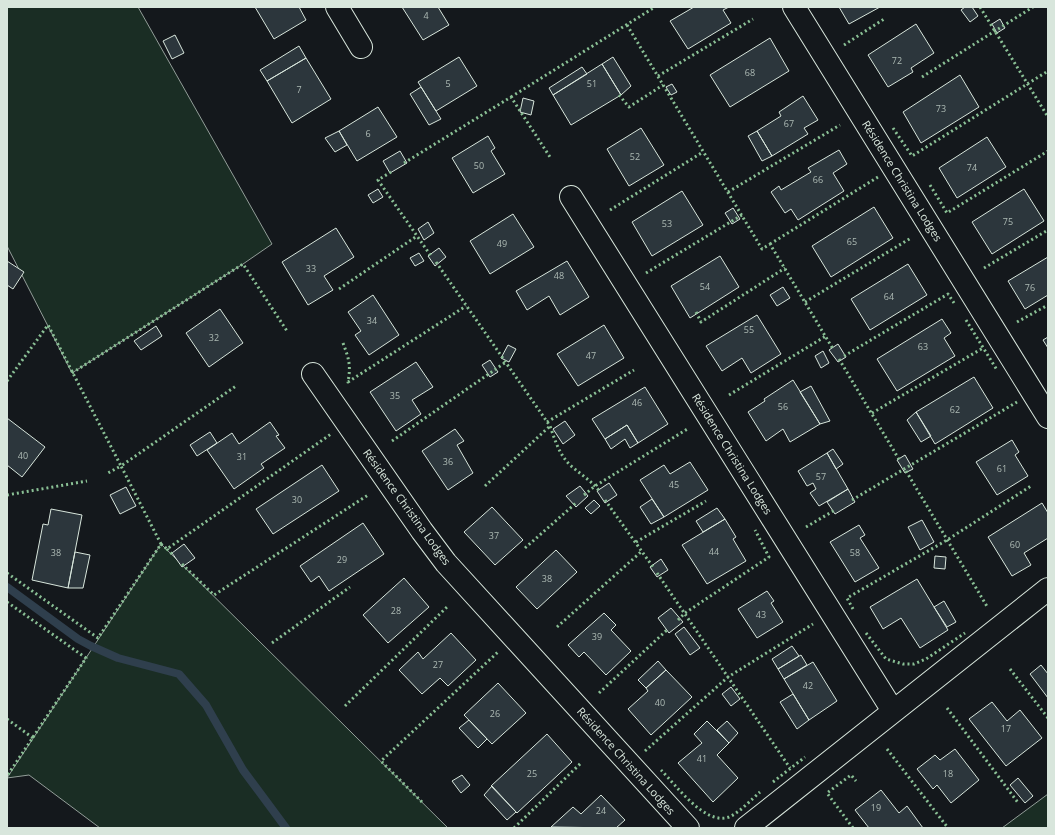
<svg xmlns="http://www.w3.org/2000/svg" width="1055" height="835" font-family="'Open Sans',sans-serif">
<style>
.green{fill:#1a2d24;stroke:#939e99}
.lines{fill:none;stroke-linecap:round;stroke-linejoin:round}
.stream{stroke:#2f3f4d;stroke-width:8}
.building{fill:#2c363c;stroke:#d8e6dc}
.minor-casing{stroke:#d8e6dc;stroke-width:24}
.minor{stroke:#14181c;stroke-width:22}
.hedge{stroke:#8ac095;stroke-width:3;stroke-dasharray:2 3;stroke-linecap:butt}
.labels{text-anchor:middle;stroke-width:3;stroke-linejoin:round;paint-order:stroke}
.number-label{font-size:9px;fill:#adbab4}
.street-label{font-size:11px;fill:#d8e6dc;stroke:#14181c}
</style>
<rect width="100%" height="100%" fill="#14181c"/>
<path class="green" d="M7,7H138L272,244L243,264L72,373L7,246Z
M161,544L448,828H100L29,775L7,778Z
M1048,794V828H1002Z"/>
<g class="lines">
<path class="stream" d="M7,587L78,639L91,646L118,658L179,674L206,705L243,770L286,828"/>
</g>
<path class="building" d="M255,7H299L306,20L274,39Z
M402,7H438L449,25L423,40Z
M694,7H729L723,10L731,23L688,49L670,21Z
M839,7H880L849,24Z
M965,7H972L978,16L970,22L961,10Z
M1000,19L1005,28L997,33L992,24Z
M916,24L934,53L911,68L913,72L888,87L868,55Z
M175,35L184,53L172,59L163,41Z
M770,38L789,71L730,107L710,75Z
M299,46L306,58L267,81L260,70Z
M459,57L477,86L436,111L418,82Z
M613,57L631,86L621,95L602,64Z
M306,58L331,99L292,123L267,81Z
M602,64L621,95L571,125L553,95Z
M582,67L587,74L553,95L549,88Z
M960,75L979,107L921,143L903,112Z
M672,84L677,92L671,95L666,87Z
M421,87L441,119L429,125L410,94Z
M803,96L818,120L804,128L808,134L772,156L757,131L781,116L779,112Z
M523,98L534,101L531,115L520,112Z
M378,107L397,137L357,161L339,131Z
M641,128L664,165L629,186L607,149Z
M339,131L347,145L335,152L325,138Z
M757,131L772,156L762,161L748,136Z
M488,136L495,148L491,151L505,174L473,193L452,158Z
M987,137L1006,167L957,198L939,168Z
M839,150L847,164L833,173L844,191L798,220L791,209L785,213L771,192L779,186L781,190L811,172L808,168Z
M400,151L407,163L390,173L383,161Z
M378,189L383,197L373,203L368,195Z
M1024,189L1044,221L992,254L972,222Z
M682,191L703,225L652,256L632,222Z
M874,207L893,238L831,277L812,246Z
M733,208L740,219L732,224L725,213Z
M513,214L534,247L490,274L470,241Z
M428,222L434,233L424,240L418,229Z
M336,228L354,257L324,276L333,290L308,305L282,262Z
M439,248L446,257L435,266L428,256Z
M419,253L424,261L415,266L410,258Z
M720,256L739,287L690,318L671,286Z
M1048,257V295L1025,309L1008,281Z
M7,261L24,272L13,289L7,285Z
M567,261L589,297L560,315L549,296L527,310L516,291Z
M908,264L927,295L870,330L851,299Z
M783,287L790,298L777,306L770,295Z
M373,295L399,335L369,355L355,335L361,331L348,312Z
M220,309L243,343L209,367L186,333Z
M757,315L781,354L751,373L742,358L722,371L706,346Z
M942,319L951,333L944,338L955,356L897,391L877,359Z
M604,325L624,358L578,386L557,354Z
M156,326L162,336L141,350L134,341Z
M1048,337V348L1043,340Z
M838,344L846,357L838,362L829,350Z
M508,345L516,349L509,362L501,358Z
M823,351L829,363L821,368L815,356Z
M490,360L498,372L490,377L482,365Z
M416,362L433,387L412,400L421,414L396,431L370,392Z
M974,377L993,408L935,444L916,412Z
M793,380L820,424L790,442L783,429L766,441L748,412L765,401L764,399Z
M811,386L830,421L820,424L800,392Z
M645,387L668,424L638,443L627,425L605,439L592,419Z
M916,412L931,436L921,442L907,420Z
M7,418L45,447L22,477L7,465Z
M565,421L575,435L563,444L553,429Z
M270,422L279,435L276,436L285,448L261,464L264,468L234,489L207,450L232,433L239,444Z
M627,425L638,443L630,448L625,439L611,449L605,439Z
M455,429L464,441L457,445L473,473L448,490L422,451Z
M210,432L217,443L197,456L190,445Z
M1012,440L1019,452L1015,455L1028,476L997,495L976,462Z
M833,449L843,464L836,469L827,453Z
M827,453L848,489L819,506L810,493L816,489L813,483L807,486L798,471Z
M905,455L913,469L905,473L897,460Z
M690,462L708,490L664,517L640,480L664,465L670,474Z
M322,465L339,491L273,534L256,509Z
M609,483L617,495L605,503L597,491Z
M580,486L588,496L576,507L566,496Z
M126,487L136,506L120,514L110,495Z
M848,489L855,502L835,514L827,502Z
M652,499L664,517L651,524L640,507Z
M594,500L600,506L591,514L585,508Z
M1042,503L1048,513V538L1024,553L1031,565L1012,576L988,537Z
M492,507L523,540L495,565L464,532Z
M717,508L725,519L703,532L696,521Z
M51,509L82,515L68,588L32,580L43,524L48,525Z
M725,519L736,537L733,539L746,561L707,584L682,545Z
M922,520L934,542L920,550L908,527Z
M363,523L384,554L329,591L319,576L311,582L300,566Z
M859,525L865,535L860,538L879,568L855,582L830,542Z
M184,544L195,558L182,567L172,553Z
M556,550L577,572L537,609L516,587Z
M75,552L90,555L83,588H68Z
M935,556L946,557L945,569L934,568Z
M661,559L668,570L657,577L650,567Z
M404,578L429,607L388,643L363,615Z
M917,579L948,630L920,648L901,618L883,629L870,607Z
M767,591L774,601L771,603L783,622L757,638L738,609Z
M944,601L956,622L947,627L934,607Z
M671,608L683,622L669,633L658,618Z
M604,613L616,625L611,630L631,651L606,675L584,652L579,657L568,645Z
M684,627L700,648L690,655L675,634Z
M451,633L476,660L448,686L440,678L422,694L399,670L418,652L423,659Z
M792,646L799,656L778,669L772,659Z
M801,655L807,665L784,679L778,669Z
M658,661L666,670L646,688L638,680Z
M813,662L837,701L809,720L784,679Z
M1041,665L1048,674V698L1030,674Z
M666,670L692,697L651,735L628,709L648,691L646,688Z
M498,683L526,713L492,744L464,715Z
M731,687L740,699L731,706L722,694Z
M793,694L809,720L797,729L780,702Z
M992,702L1007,721L1020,710L1042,738L1006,766L969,719Z
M469,720L487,739L478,748L459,728Z
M707,721L729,743L717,755L738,778L713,802L678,763L702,743L694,734Z
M727,721L738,733L729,743L717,730Z
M547,734L572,762L517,813L491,786Z
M955,749L979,780L951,803L937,785L933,789L917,769L935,755L940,760Z
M462,775L470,785L461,793L452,781Z
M1018,778L1033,796L1025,803L1010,785Z
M492,786L516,812L507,820L484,795Z
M881,790L899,813L907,806L923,828H869L855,810Z
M601,795L625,820L616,828L551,827L573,807L581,814Z"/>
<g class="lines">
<g class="minor-casing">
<path id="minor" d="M337,7L361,47
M794,7L1048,417
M571,197L893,711
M313,374L422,531L446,563L688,828
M746,828L1048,589"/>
</g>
<use href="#minor" class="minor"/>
<path class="hedge" d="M980,7L1048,117
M627,25L762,249L770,244L833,349
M844,45L884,19
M658,76L753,19
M922,77L1033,7
M619,95L629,107L663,85
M511,97L655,7
M893,128L912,156L1048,71
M404,163L511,97L550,157
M391,172L378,180L431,256
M930,185L947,213L1048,151
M728,192L840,125
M610,210L703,152
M770,244L878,177
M436,262L550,426C555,440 559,454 570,465C580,474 592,481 600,492
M984,268L1048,230
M646,273L742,215
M339,289L417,236
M805,302L911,238
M696,312L701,322L785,268
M966,320L997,370
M1017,322L1048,305
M343,343C349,359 351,365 348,382L466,306
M844,356L948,294L954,303
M839,359L900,461
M72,373L243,264L287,331
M7,381L48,325L121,466L236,386
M729,395L826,336
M872,413L983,348
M547,422L634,370
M392,441L506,362
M906,471L988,608
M485,486L550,426
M7,495L87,481
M584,495L595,486L689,428
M605,500L653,567
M852,500L1017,402
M806,527L835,510
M636,542L706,501
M161,544L167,549L331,434
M525,548L576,503
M167,549L174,556
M182,564L214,595L368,495
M7,573L98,638L161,544L121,466L106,474
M657,573L790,768
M7,602L86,658L7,776
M853,609L847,598L947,540L1031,486
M678,620L685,613L769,557L755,530
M557,627L642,551
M866,633L886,659L903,664H914L926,659L965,633
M272,643L350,587
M1010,669L1048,718
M599,693L668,629
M345,706L448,606
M947,708L1019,804
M7,719L33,738
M887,749L948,828
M645,751L728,677L813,624
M661,770C676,785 705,826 729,817C739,813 752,799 760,792
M773,782L805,757
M422,802L381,761L498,652
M514,828L581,763
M853,828L827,793L851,775L856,781"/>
</g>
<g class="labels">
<g class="number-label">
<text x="426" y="19">4</text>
<text x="897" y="64">72</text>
<text x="750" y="76">68</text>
<text x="448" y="87">5</text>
<text x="592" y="87">51</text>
<text x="299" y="93">7</text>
<text x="941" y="112">73</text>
<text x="789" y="127">67</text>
<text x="368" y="137">6</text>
<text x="635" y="160">52</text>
<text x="479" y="169">50</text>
<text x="972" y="171">74</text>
<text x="818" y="183">66</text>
<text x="1008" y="225">75</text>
<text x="667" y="227">53</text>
<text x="852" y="245">65</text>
<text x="502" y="247">49</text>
<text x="311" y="272">33</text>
<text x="559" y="279">48</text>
<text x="705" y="290">54</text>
<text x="1030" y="291">76</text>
<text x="889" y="300">64</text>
<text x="372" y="324">34</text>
<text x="749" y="333">55</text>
<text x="214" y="341">32</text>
<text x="923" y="350">63</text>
<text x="591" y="359">47</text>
<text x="395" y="399">35</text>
<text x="637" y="406">46</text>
<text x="783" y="410">56</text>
<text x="955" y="413">62</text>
<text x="23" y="459">40</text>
<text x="242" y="460">31</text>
<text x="448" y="465">36</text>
<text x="1002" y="472">61</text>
<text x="821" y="480">57</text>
<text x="674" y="488">45</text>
<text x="297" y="503">30</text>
<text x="494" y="539">37</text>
<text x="1015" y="548">60</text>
<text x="714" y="555">44</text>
<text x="56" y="556">38</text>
<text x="855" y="556">58</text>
<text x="342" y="563">29</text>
<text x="547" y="582">38</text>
<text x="396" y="614">28</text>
<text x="761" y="618">43</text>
<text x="597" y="640">39</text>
<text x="438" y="668">27</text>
<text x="808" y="689">42</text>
<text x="660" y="706">40</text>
<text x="495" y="717">26</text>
<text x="1006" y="732">17</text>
<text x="702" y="762">41</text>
<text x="532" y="777">25</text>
<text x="948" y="777">18</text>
<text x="876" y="811">19</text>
<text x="601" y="814">24</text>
</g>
<g class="street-label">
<text transform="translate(902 181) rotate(58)" y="4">Résidence Christina Lodges</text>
<text transform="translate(732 454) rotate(58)" y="4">Résidence Christina Lodges</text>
<text transform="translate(407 507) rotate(54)" y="4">Résidence Christina Lodges</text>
<text transform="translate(626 761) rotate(48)" y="4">Résidence Christina Lodges</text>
</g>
</g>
<rect width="1055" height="835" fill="none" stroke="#d8e6dc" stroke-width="16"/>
</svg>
